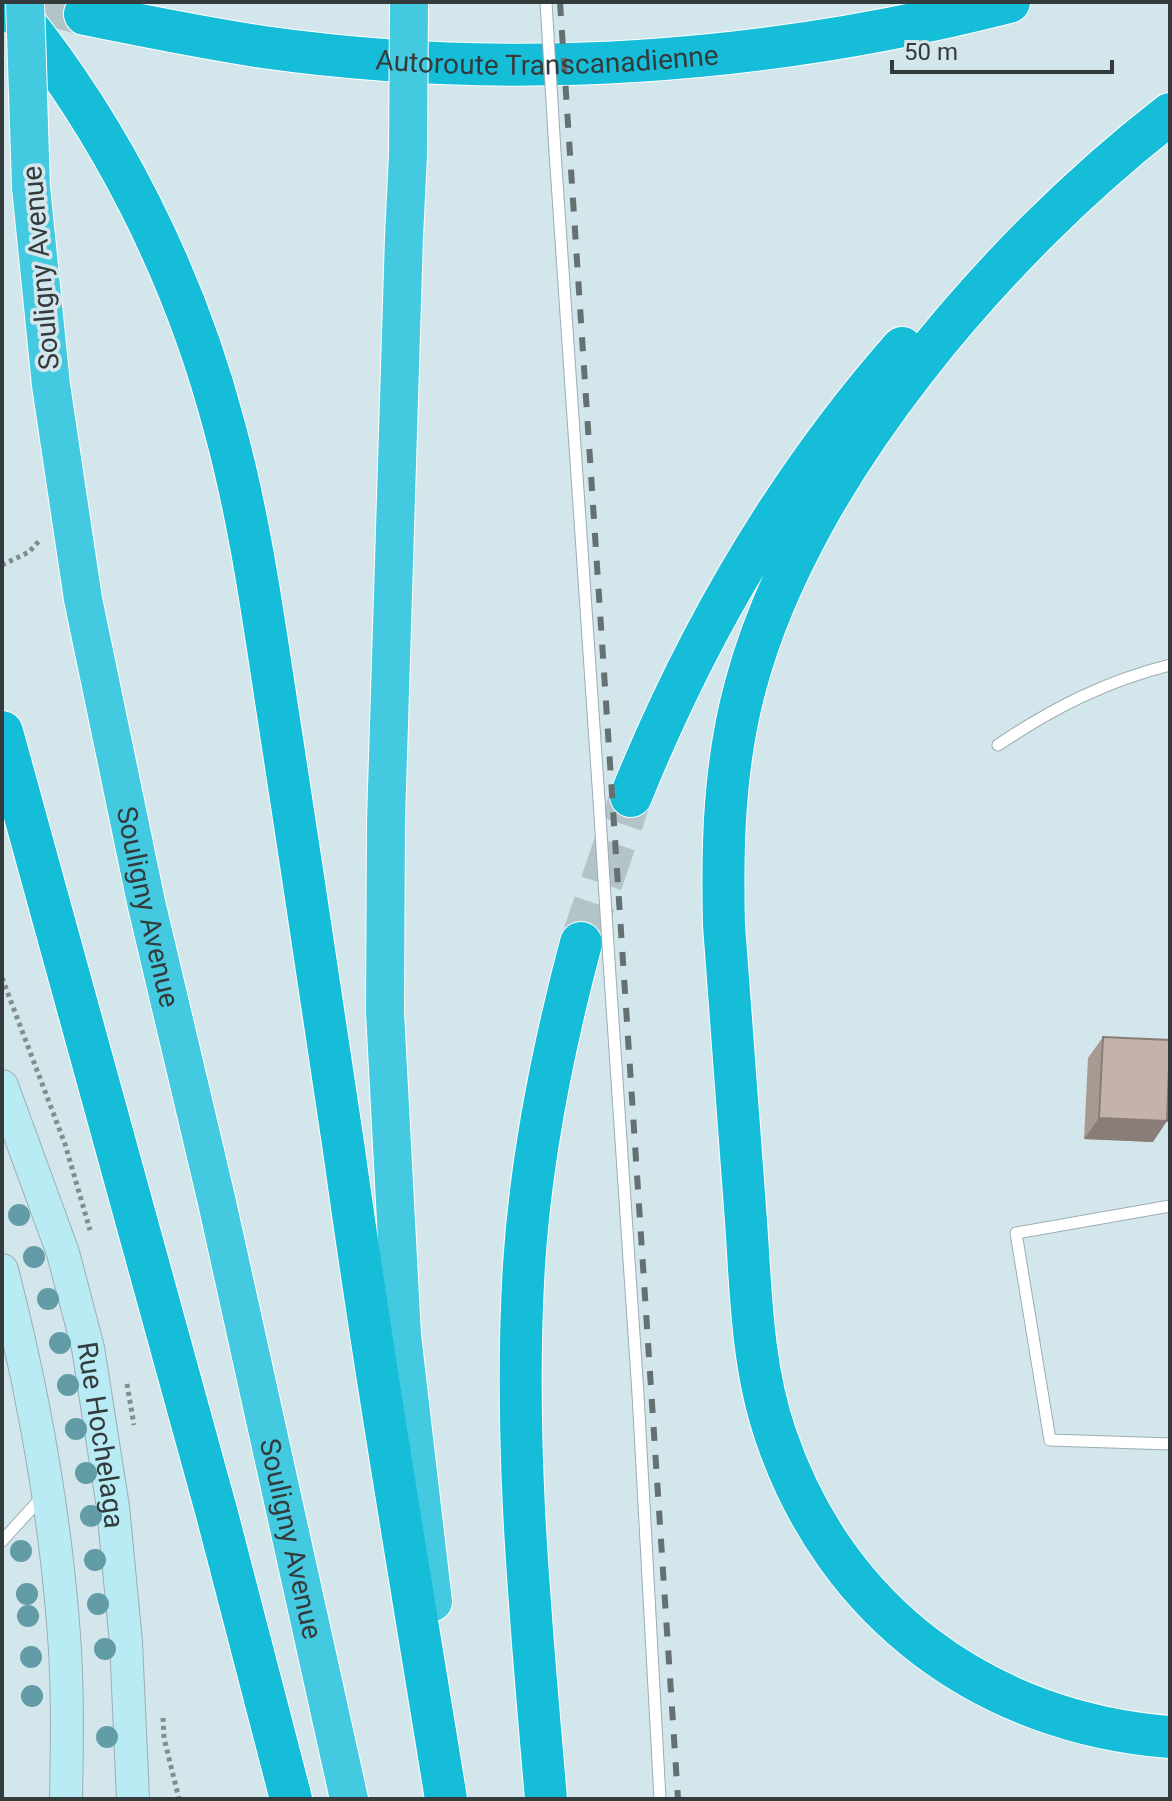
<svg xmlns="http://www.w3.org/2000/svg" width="1172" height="1801" font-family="Roboto,sans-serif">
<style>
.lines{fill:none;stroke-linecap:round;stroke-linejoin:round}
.motorway-tunnel{stroke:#b2c4c8;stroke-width:42;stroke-dasharray:42 21;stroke-linecap:butt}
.service-casing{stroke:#9baeb3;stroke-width:13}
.secondary-casing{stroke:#9baeb3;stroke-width:34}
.trunk-casing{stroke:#fff;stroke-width:40}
.motorway-casing{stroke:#fff;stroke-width:44}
.path{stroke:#808e91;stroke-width:5;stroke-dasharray:4 4;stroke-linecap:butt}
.service{stroke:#fff;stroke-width:11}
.secondary{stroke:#b9ebf4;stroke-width:32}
.trunk{stroke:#44cae0;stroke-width:38}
.motorway{stroke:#15bdd9;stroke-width:42}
.rail{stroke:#657073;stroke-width:6;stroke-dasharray:14 14;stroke-linecap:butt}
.service-bridge-casing{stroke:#9baeb3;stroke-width:13;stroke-linecap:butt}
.trunk-bridge-casing{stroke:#fff;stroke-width:40;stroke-linecap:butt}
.service-bridge{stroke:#fff;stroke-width:11}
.trunk-bridge{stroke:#44cae0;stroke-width:38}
.tree{fill:#629ca7}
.wall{fill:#a89a92}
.shaded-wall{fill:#887d77}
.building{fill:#c3b3aa;stroke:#887d77;stroke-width:2}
.labels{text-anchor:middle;stroke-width:7;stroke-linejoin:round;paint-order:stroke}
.street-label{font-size:28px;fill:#343b3d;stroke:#d2e6eb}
</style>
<rect width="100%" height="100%" fill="#d2e6eb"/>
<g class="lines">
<path class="motorway-tunnel" d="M36,2L85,14
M581,943L631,796"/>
<g class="service-casing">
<path id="service" d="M555,152L599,800
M998,745C1053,708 1106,681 1170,665
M609,961L638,1394L660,1799
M1170,1206L1016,1233L1050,1440L1170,1444
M2,1541L42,1497"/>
</g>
<g class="secondary-casing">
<g id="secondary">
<path id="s1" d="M2,1086L63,1253L88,1348L113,1507L126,1642L133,1799"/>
<path d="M2,1270C33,1390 55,1512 64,1635C68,1689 67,1745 66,1799"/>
</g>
</g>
<g class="trunk-casing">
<g id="trunk">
<path id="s2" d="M31,187L51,385L83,599L146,902L216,1198L349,1799"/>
<path d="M404,237L386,821L385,1012L402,1335L433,1602"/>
</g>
</g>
<g class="motorway-casing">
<g id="motorway">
<path d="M10,5C111,127 185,276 225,429C252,528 265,631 281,733C302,872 324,1011 344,1150C374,1367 411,1583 446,1799"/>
<path id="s3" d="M85,14C144,26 203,38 263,47C511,82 767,64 1009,2"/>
<path d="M1170,114C999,246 803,472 746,684C724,764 722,844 724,925C731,1024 738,1123 746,1221C751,1293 752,1367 776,1436C836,1613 986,1723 1170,1737"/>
<path d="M2,732L217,1514L291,1799"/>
<path d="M631,796C697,633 786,480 902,348"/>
<path d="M546,1799C531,1622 513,1444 524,1265C531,1156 553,1048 581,943"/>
</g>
</g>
<path class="path" d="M2,565L29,552L40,540
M2,978L65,1144L90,1230
M127,1384L134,1425
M163,1718L164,1738L179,1799"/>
<use href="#service" class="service"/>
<use href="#secondary" class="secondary"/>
<use href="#trunk" class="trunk"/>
<use href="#motorway" class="motorway"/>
<path class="rail" d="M560,2L678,1799"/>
<g class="service-bridge-casing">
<path id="service-bridge" d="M546,2L555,152
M599,800L609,961"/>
</g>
<g class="trunk-bridge-casing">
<path id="trunk-bridge" d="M25,2L31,187
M404,237L408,155L409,2"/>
</g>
<use href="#service-bridge" class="service-bridge"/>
<use href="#trunk-bridge" class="trunk-bridge"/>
</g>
<g class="tree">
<circle cx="19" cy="1215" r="11"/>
<circle cx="34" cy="1257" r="11"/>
<circle cx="48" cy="1299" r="11"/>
<circle cx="60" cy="1343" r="11"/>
<circle cx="68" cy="1385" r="11"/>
<circle cx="76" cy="1429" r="11"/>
<circle cx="86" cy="1473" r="11"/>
<circle cx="91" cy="1516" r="11"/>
<circle cx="21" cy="1551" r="11"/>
<circle cx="95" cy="1560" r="11"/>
<circle cx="27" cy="1594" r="11"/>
<circle cx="98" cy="1604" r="11"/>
<circle cx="28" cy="1616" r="11"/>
<circle cx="105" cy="1649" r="11"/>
<circle cx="31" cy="1657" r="11"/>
<circle cx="32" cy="1696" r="11"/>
<circle cx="107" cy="1737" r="11"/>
</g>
<path class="wall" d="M1103,1037L1153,1142L1084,1139L1088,1058Z"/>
<path class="shaded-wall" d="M1099,1118L1167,1121L1153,1142L1084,1139Z"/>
<path class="building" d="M1103,1037L1170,1040L1167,1121L1099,1118Z"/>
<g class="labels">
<g class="street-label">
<text dy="10" stroke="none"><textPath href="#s3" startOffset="466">Autoroute Transcanadienne</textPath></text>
<text transform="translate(40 268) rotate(-95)" y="10">Souligny Avenue</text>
<text dy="10" stroke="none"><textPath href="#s2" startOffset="730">Souligny Avenue</textPath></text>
<text dy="10" stroke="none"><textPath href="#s1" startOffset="364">Rue Hochelaga</textPath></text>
<text dy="10" stroke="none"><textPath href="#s2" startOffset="1378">Souligny Avenue</textPath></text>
</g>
</g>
<rect width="1172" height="1801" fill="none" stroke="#343b3d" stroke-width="8"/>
<path d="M892 60v12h220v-12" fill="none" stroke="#343b3d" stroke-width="4"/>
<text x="904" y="60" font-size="24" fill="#343b3d" stroke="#d2e6eb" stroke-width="6" paint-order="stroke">50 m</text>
</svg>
